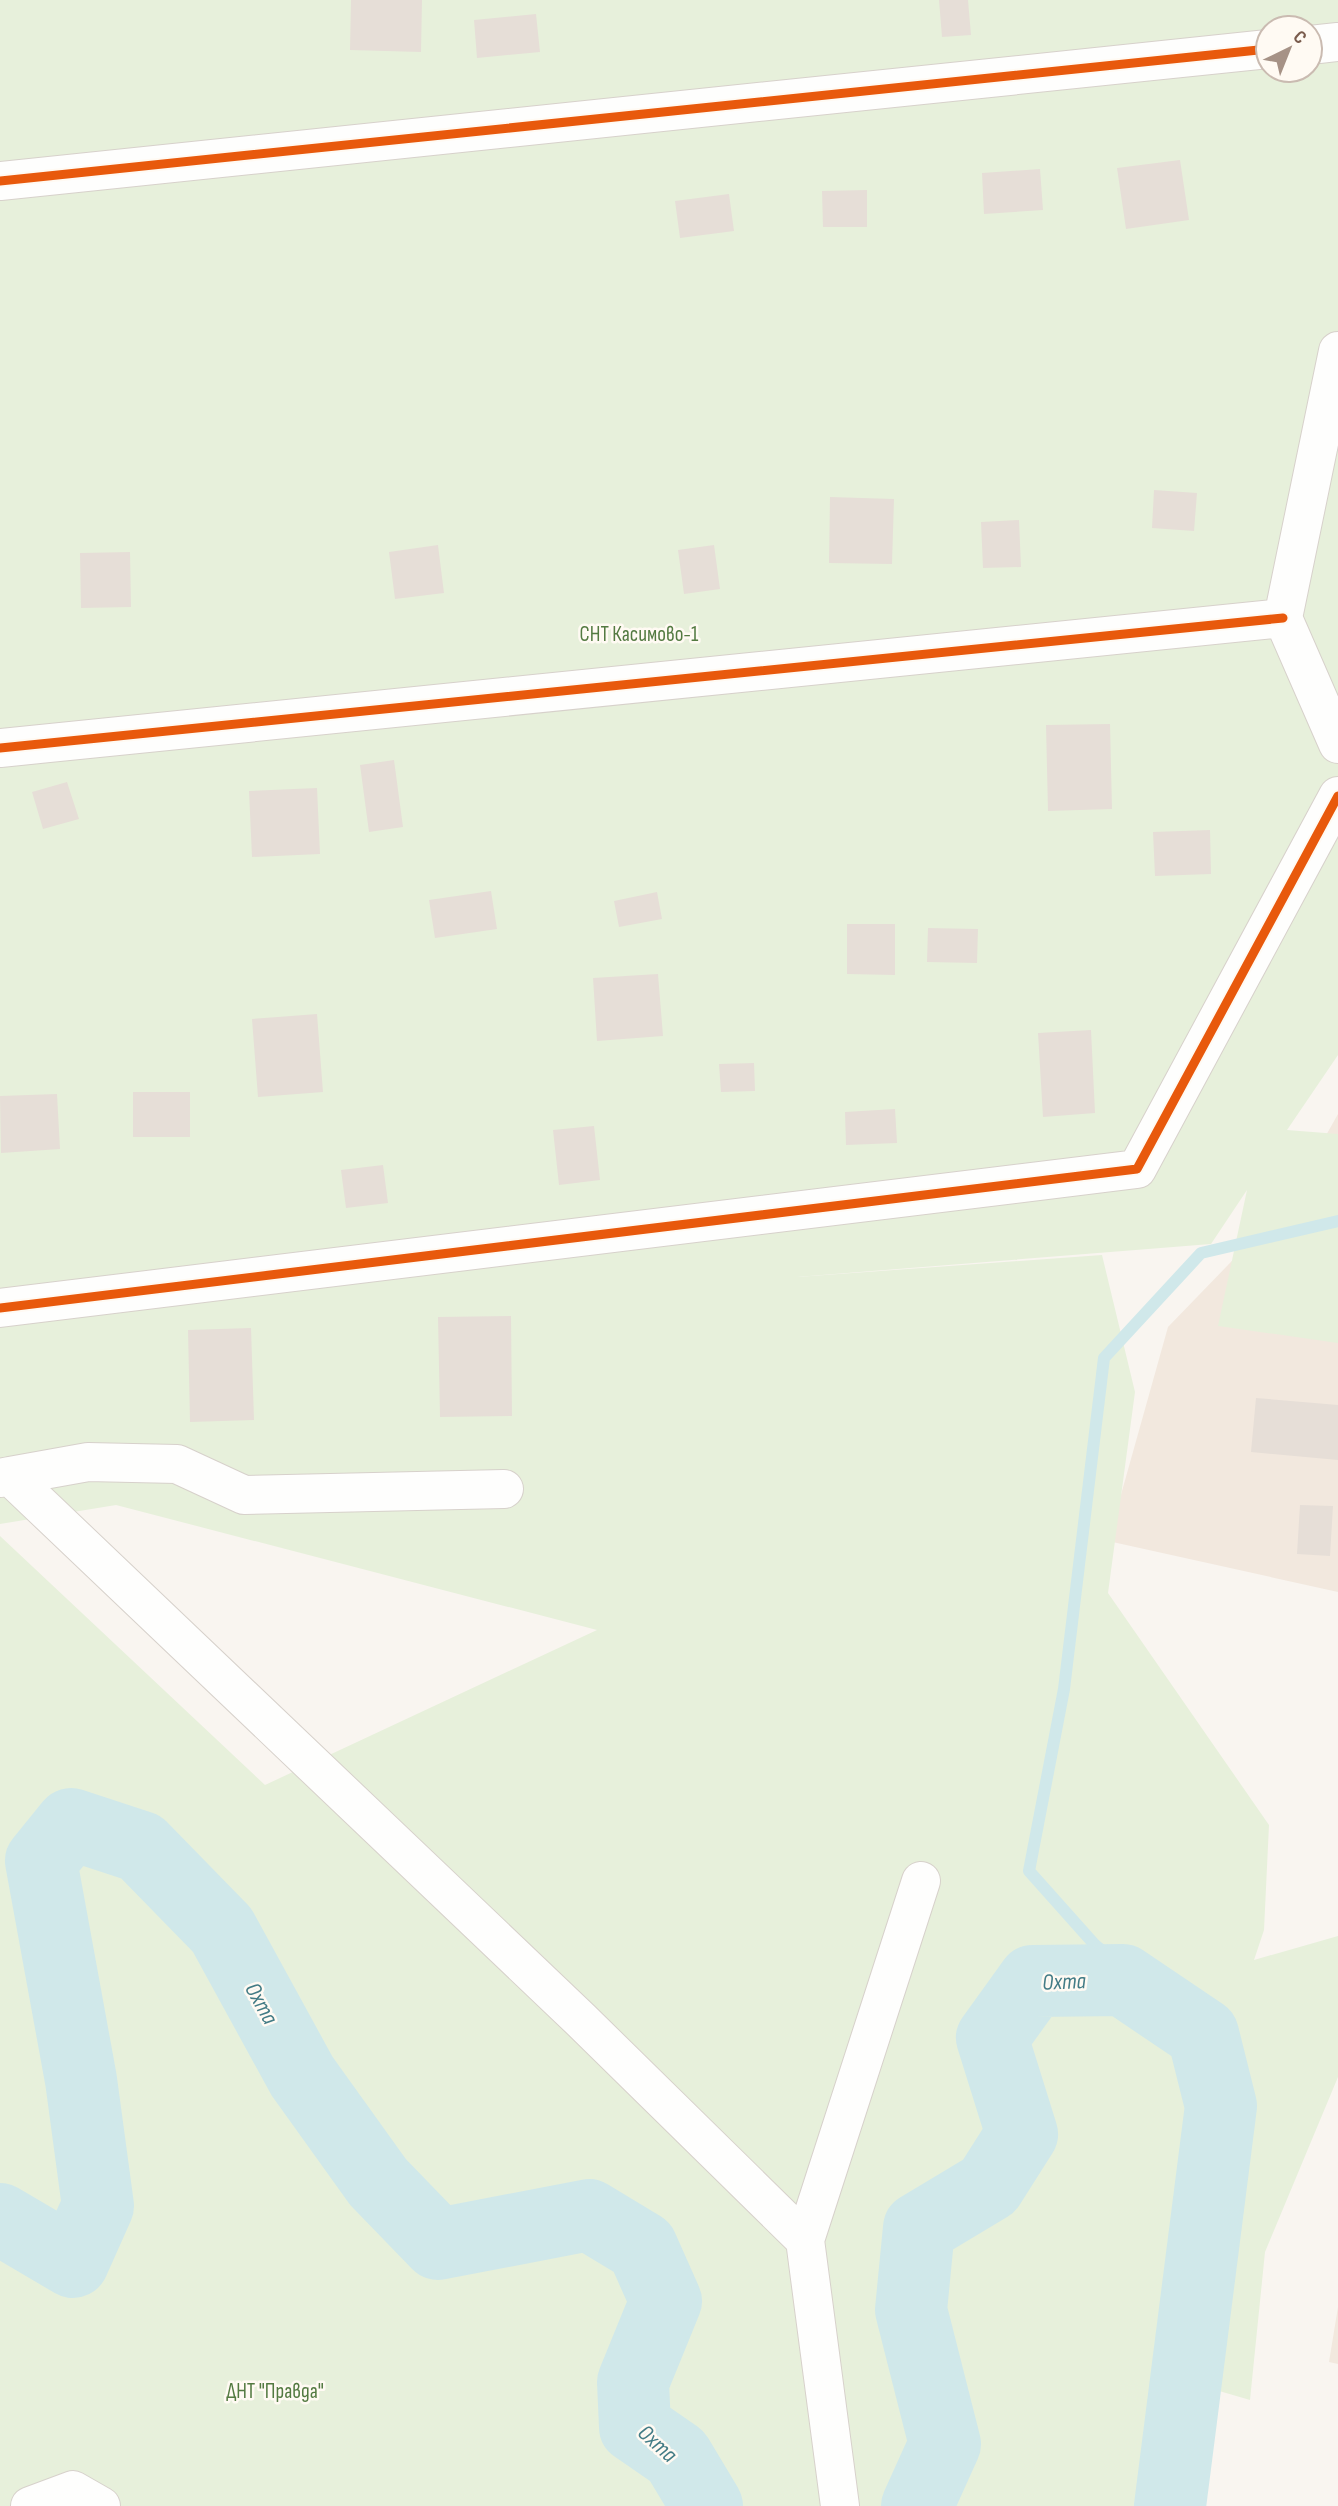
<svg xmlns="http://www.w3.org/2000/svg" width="1338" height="2506" font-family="'Sofia Sans Condensed',sans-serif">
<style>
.residential{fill:#f2e8de}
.green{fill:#e7f0db;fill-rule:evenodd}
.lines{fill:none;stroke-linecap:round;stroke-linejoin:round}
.stream{stroke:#d0e8ea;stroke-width:12}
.river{stroke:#d0e8ea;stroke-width:72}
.building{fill:#e6ded7}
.minor-casing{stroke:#d7d1cb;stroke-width:40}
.minor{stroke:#fefefd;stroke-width:38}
.cycleway-casing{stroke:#fffaf3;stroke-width:13}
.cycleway{stroke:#e8590c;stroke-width:9}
.labels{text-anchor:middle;stroke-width:5;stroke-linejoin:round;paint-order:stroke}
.park-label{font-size:21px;fill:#537a41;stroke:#fffaf3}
.water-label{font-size:23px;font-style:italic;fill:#437c86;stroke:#fffaf3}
</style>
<rect width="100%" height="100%" fill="#f9f5f0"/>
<path class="residential" d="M1338,1114V1592L1108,1541L1168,1327L1288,1203Z
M1338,2307V2364L1329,2362Z"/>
<path class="green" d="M0,0H1338V1055L1287,1130L1338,1134V1343L1218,1326L1247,1190L1211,1244L797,1277L1102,1255L1135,1392L1108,1593L1269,1825L1264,1930L1254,1960L1338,1936V2077L1265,2252L1250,2400L1185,2381L1152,2506H0V1536L265,1785L597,1630L116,1505L0,1524ZM1268,28H1310V70H1268Z"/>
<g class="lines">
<path class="stream" d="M1203,2034L1095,1945L1029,1871L1064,1689L1104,1358L1201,1253L1338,1221"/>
<path class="river" d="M0,2219L73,2262L98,2206L81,2080L41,1861L71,1824L141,1847L222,1930L302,2076L378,2182L438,2244L589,2215L642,2247L666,2301L633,2382L635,2427L677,2456L707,2506
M917,2506L945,2444L911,2310L919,2228L989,2186L1022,2134L992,2038L1033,1981L1123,1980L1203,2034L1221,2106L1170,2506"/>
</g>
<path class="building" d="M351,0H422L421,52L350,50Z
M939,0H968L971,35L942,37Z
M536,14L540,52L477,58L474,20Z
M1180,160L1189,220L1126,229L1117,168Z
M1040,169L1043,210L984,214L982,173Z
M867,190V227H823L822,191Z
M729,194L734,231L680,238L675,201Z
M1154,490L1197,493L1194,531L1152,528Z
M830,497L894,499L892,564L829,563Z
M1019,520L1021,567L983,568L981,522Z
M438,545L444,593L395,599L389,552Z
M714,545L720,589L684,594L678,550Z
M130,552L131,607L81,608L80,553Z
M1110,724L1112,809L1048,811L1046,725Z
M394,760L403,827L369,832L360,765Z
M67,782L79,819L43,829L32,792Z
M317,788L320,854L252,857L249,791Z
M1210,830L1211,874L1155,876L1153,832Z
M491,891L497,929L435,938L429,900Z
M657,892L662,919L619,927L614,901Z
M847,924H895V975L847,974Z
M928,928L978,929L977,963L927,962Z
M658,974L663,1036L597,1041L593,978Z
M317,1014L323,1092L258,1097L252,1019Z
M1091,1030L1095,1113L1043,1117L1038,1033Z
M754,1063L755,1091L721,1092L719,1064Z
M133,1092H190V1137H133Z
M57,1094L60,1149L1,1153L0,1096Z
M895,1109L897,1143L846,1145L845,1112Z
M594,1126L600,1180L559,1185L553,1130Z
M383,1165L388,1203L346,1208L341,1170Z
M511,1316L512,1416L440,1417L438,1317Z
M251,1328L254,1420L190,1422L188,1330Z
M1256,1398L1338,1405V1460L1251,1452Z
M1300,1505L1333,1506L1330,1556L1297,1554Z"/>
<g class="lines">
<g class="minor-casing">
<path id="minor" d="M1310,45L1338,42
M0,181L1268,49
M1338,351L1283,618L1338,744
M0,748L1283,618
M0,1308L1137,1169L1338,796
M10,1476L88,1462L177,1464L244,1495L504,1489
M0,1478L10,1476L581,2020L805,2240
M30,2506L73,2490L101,2506
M840,2506L805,2240L921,1881"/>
</g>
<use href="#minor" class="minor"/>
<g class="cycleway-casing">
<path id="cycleway" d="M0,181L1268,49
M0,748L1283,618
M0,1308L1137,1169L1338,796"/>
</g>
<use href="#cycleway" class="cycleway"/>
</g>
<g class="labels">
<g class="park-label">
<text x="639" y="641">СНТ Касимово-1</text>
<text x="275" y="2398">ДНТ "Правда"</text>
</g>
<g class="water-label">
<text transform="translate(1064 1981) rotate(-2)" y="8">Охта</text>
<text transform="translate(262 2003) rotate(61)" y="8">Охта</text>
<text transform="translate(658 2443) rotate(42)" y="8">Охта</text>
</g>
</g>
<g transform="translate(1289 49) rotate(43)"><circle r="33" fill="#fffaf3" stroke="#cabbb1" stroke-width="2"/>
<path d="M0-5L12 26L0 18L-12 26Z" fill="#a69286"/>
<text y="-10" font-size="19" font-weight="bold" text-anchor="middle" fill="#7a5c4d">С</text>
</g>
</svg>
